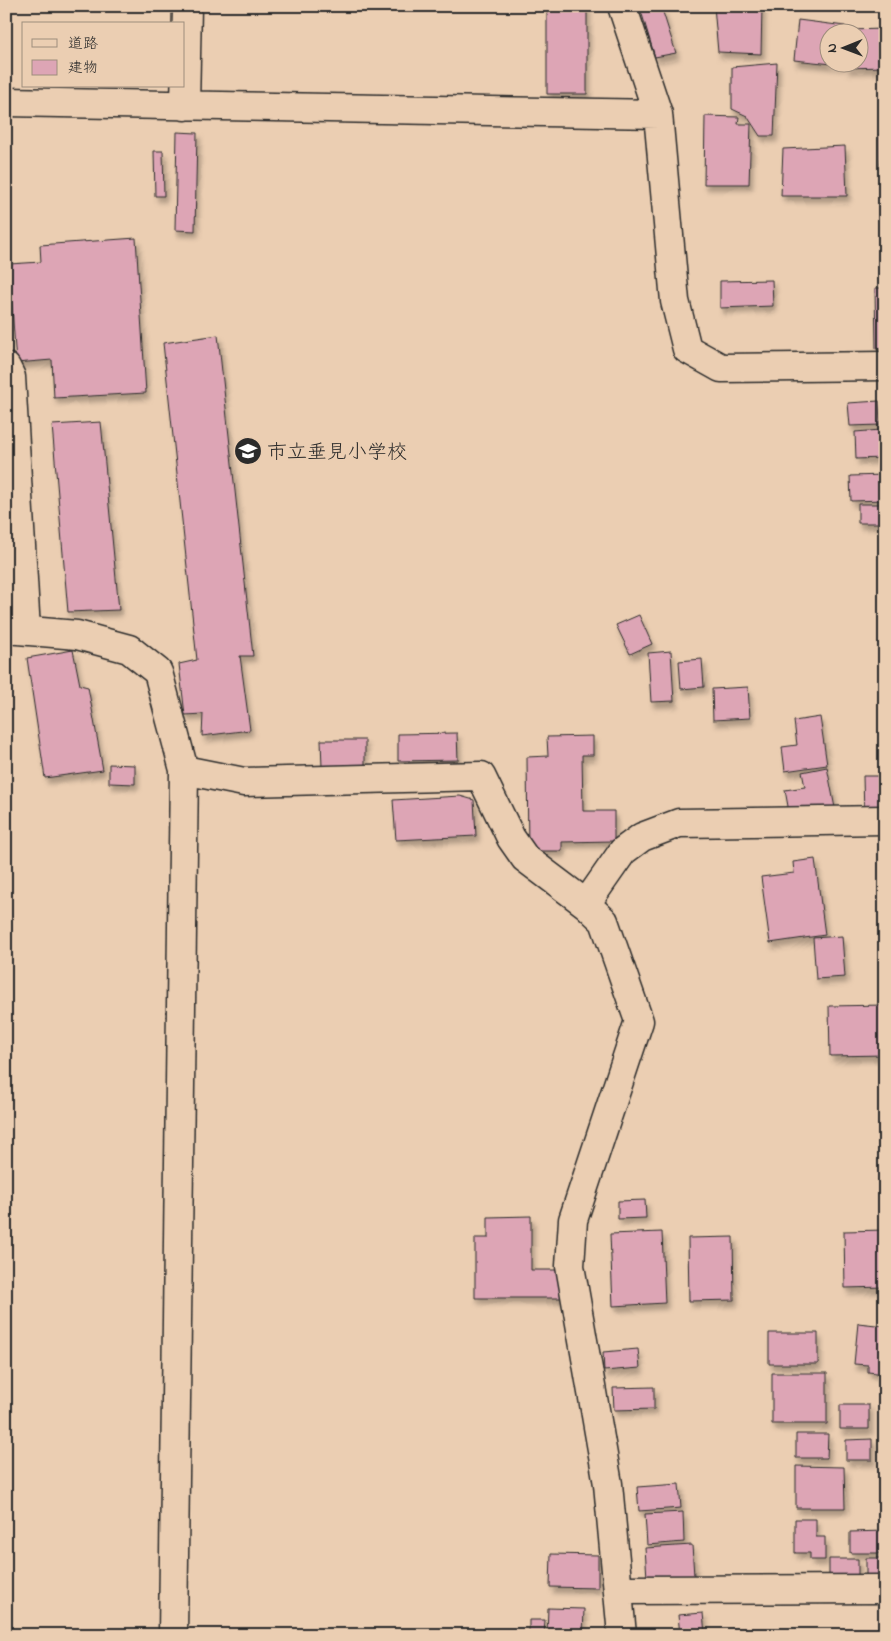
<svg xmlns="http://www.w3.org/2000/svg" width="891" height="1641" font-family="'Indie Flower','Klee One',sans-serif">
<style>
.building{fill:#dda5b5;stroke:#2b2b2b;filter:url(#shadow)}
.lines{fill:none;stroke-linecap:round;stroke-linejoin:round}
.minor-casing{stroke:#2b2b2b;stroke-width:31}
.minor{stroke:#ebceb2;stroke-width:28}
.labels{text-anchor:middle;stroke-width:4.5;stroke-linejoin:round;paint-order:stroke}
.poi-label{font-size:20px;fill:#2b2b2b;stroke:#ebceb2;text-anchor:start}
</style>
<defs>
<filter id="shadow"><feDropShadow dx="3" dy="5.5" stdDeviation="2.5" flood-color="#0004"/></filter>
</defs>
<rect width="100%" height="100%" fill="#ebceb2"/>
<filter id="ink" filterUnits="userSpaceOnUse"><feTurbulence type="fractalNoise" baseFrequency=".02" numOctaves="2"/><feDisplacementMap in="SourceGraphic" scale="10" xChannelSelector="R" yChannelSelector="G"/><feConvolveMatrix kernelMatrix="1 2 1 2 8 2 1 2 1" color-interpolation-filters="sRGB"/></filter>
<g filter="url(#ink)">
<path class="building" d="M547,6H587V94H547Z
M714,6H762L761,54L718,52Z
M662,9L676,53L655,57L641,11Z
M798,20L845,26V32H828V62H842V65L794,60Z
M885,29V67L846,68V62H858V32H847L848,30Z
M777,63L774,136H760L747,116L732,109V67Z
M705,116L739,117L738,124H751L749,184H704Z
M177,132L197,133L195,231L175,230Z
M885,133V200H880L879,134Z
M845,146L847,196H781L783,149Z
M154,151H163L164,196H155Z
M136,238L146,393L54,398L52,360L16,363L9,264L41,262L40,245Z
M880,253H885V284H880Z
M772,280L773,306L720,308V281Z
M875,288H885V349H876Z
M218,335L253,656H240L250,730L202,736L203,714L185,715L179,664L197,660L163,343Z
M879,401L880,425L850,426L848,403Z
M101,422L119,610L68,612L52,425Z
M881,430L882,458L856,459L855,432Z
M885,475V500L851,501L850,476Z
M858,504H885V523H858Z
M639,615L652,644L630,654L616,625Z
M73,650L80,685L88,687L103,770L45,778L27,658Z
M671,651L674,701L651,702L648,653Z
M702,659L704,687L681,689L679,661Z
M748,687L750,718L713,720L712,689Z
M820,717L827,765L785,771L782,747L797,745L794,721Z
M457,733L458,760L398,761V734Z
M593,736V755H582L583,811H614V841L562,842V851H528L527,757L548,756L547,737Z
M321,740H365V767H322Z
M109,764L135,765V784L109,783Z
M827,767L835,808L790,817L785,790L805,787L802,772Z
M863,776H885V814L864,815Z
M460,796L474,800L476,836L396,840L393,800Z
M815,859L825,935L770,943L761,877L794,873L793,862Z
M842,936L845,977L816,979L813,938Z
M885,1005V1055L830,1056L829,1006Z
M645,1200L646,1218L618,1219V1201Z
M531,1216V1270H565V1298H475V1238H488V1217Z
M885,1230V1287L845,1288L844,1231Z
M662,1232L665,1303L613,1306L610,1234Z
M733,1237L734,1300L689,1301L688,1238Z
M858,1323L885,1326V1374L868,1372V1365L854,1364Z
M769,1333H818V1364H769Z
M638,1349L640,1368L604,1371L603,1352Z
M772,1373H827V1424H772Z
M654,1387V1409L614,1410L613,1388Z
M840,1405H869V1429H840Z
M796,1434H828L827,1458H796Z
M872,1439V1460H846V1440Z
M796,1466L844,1467L845,1508H796Z
M679,1484L681,1508L639,1511L637,1487Z
M683,1512L684,1542L647,1545L645,1514Z
M795,1519H816V1537H825V1560H810V1553H795Z
M885,1531V1553H850V1532Z
M692,1545L694,1576L647,1578L645,1548Z
M551,1554L598,1555V1588L550,1587Z
M866,1558H884L883,1582H866Z
M829,1559H858V1579H829Z
M548,1608L584,1609L583,1635H547Z
M703,1613L705,1634L680,1635L678,1615Z
M529,1620H545L544,1635H529Z"/>
<g class="lines">
<g class="minor-casing">
<path id="minor" d="M622,6L658,114L675,301L687,349L721,368L885,366
M6,102L658,114
M185,106L187,6
M6,367L11,377L26,630
M6,629L77,635L129,649L158,672L184,770L173,1635
M184,770L244,782L481,776L511,838L525,858L586,904L623,851L642,837L679,823L885,820
M586,904L604,921L639,1021L573,1220L570,1266L608,1484L622,1635
M619,1590L885,1589"/>
</g>
<use href="#minor" class="minor"/>
</g>
</g>
<defs>
<g id="school-disc" transform="scale(1.4375)"><circle r="9.5" fill="#2b2b2b" stroke="#ebceb2"/><path d="M0-5L7-2L0 1L-7-2ZM-4 1L0 2.5L4 1V4Q0 6-4 4Z" fill="#fff"/></g>
</defs>
<g fill-rule="evenodd">
<use href="#school-disc" x="248" y="451"/>
</g>
<g class="labels">
<g class="poi-label">
<text x="267" y="458">市立垂見小学校</text>
</g>
</g>
<rect width="891" height="1641" fill="none" stroke="#ebceb2" stroke-width="25"/>
<rect x="12" y="12" width="866" height="1616" fill="none" stroke="#2b2b2b" stroke-width="2" filter="url(#ink)"/>
<rect x="22" y="22" width="162" height="65" fill="#ebceb2" stroke="#9e8d7c"/>
<rect x="32" y="39" width="25" height="8" fill="#ebceb2" stroke="#9e8d7c"/>
<text x="68" y="48" font-size="15" fill="#2b2b2b">道路</text>
<rect x="32" y="60" width="25" height="15" fill="#dda5b5" stroke="#9e8d7c"/>
<text x="68" y="72" font-size="15" fill="#2b2b2b">建物</text>
<g transform="translate(844 48) rotate(269)"><circle r="24" fill="#ebceb2" stroke="#9e8d7c"/>
<path d="M0-4L9 19L0 12L-9 19Z" fill="#2b2b2b"/>
<text y="-8" font-size="14" font-weight="bold" text-anchor="middle" fill="#2b2b2b">N</text>
</g>
</svg>
